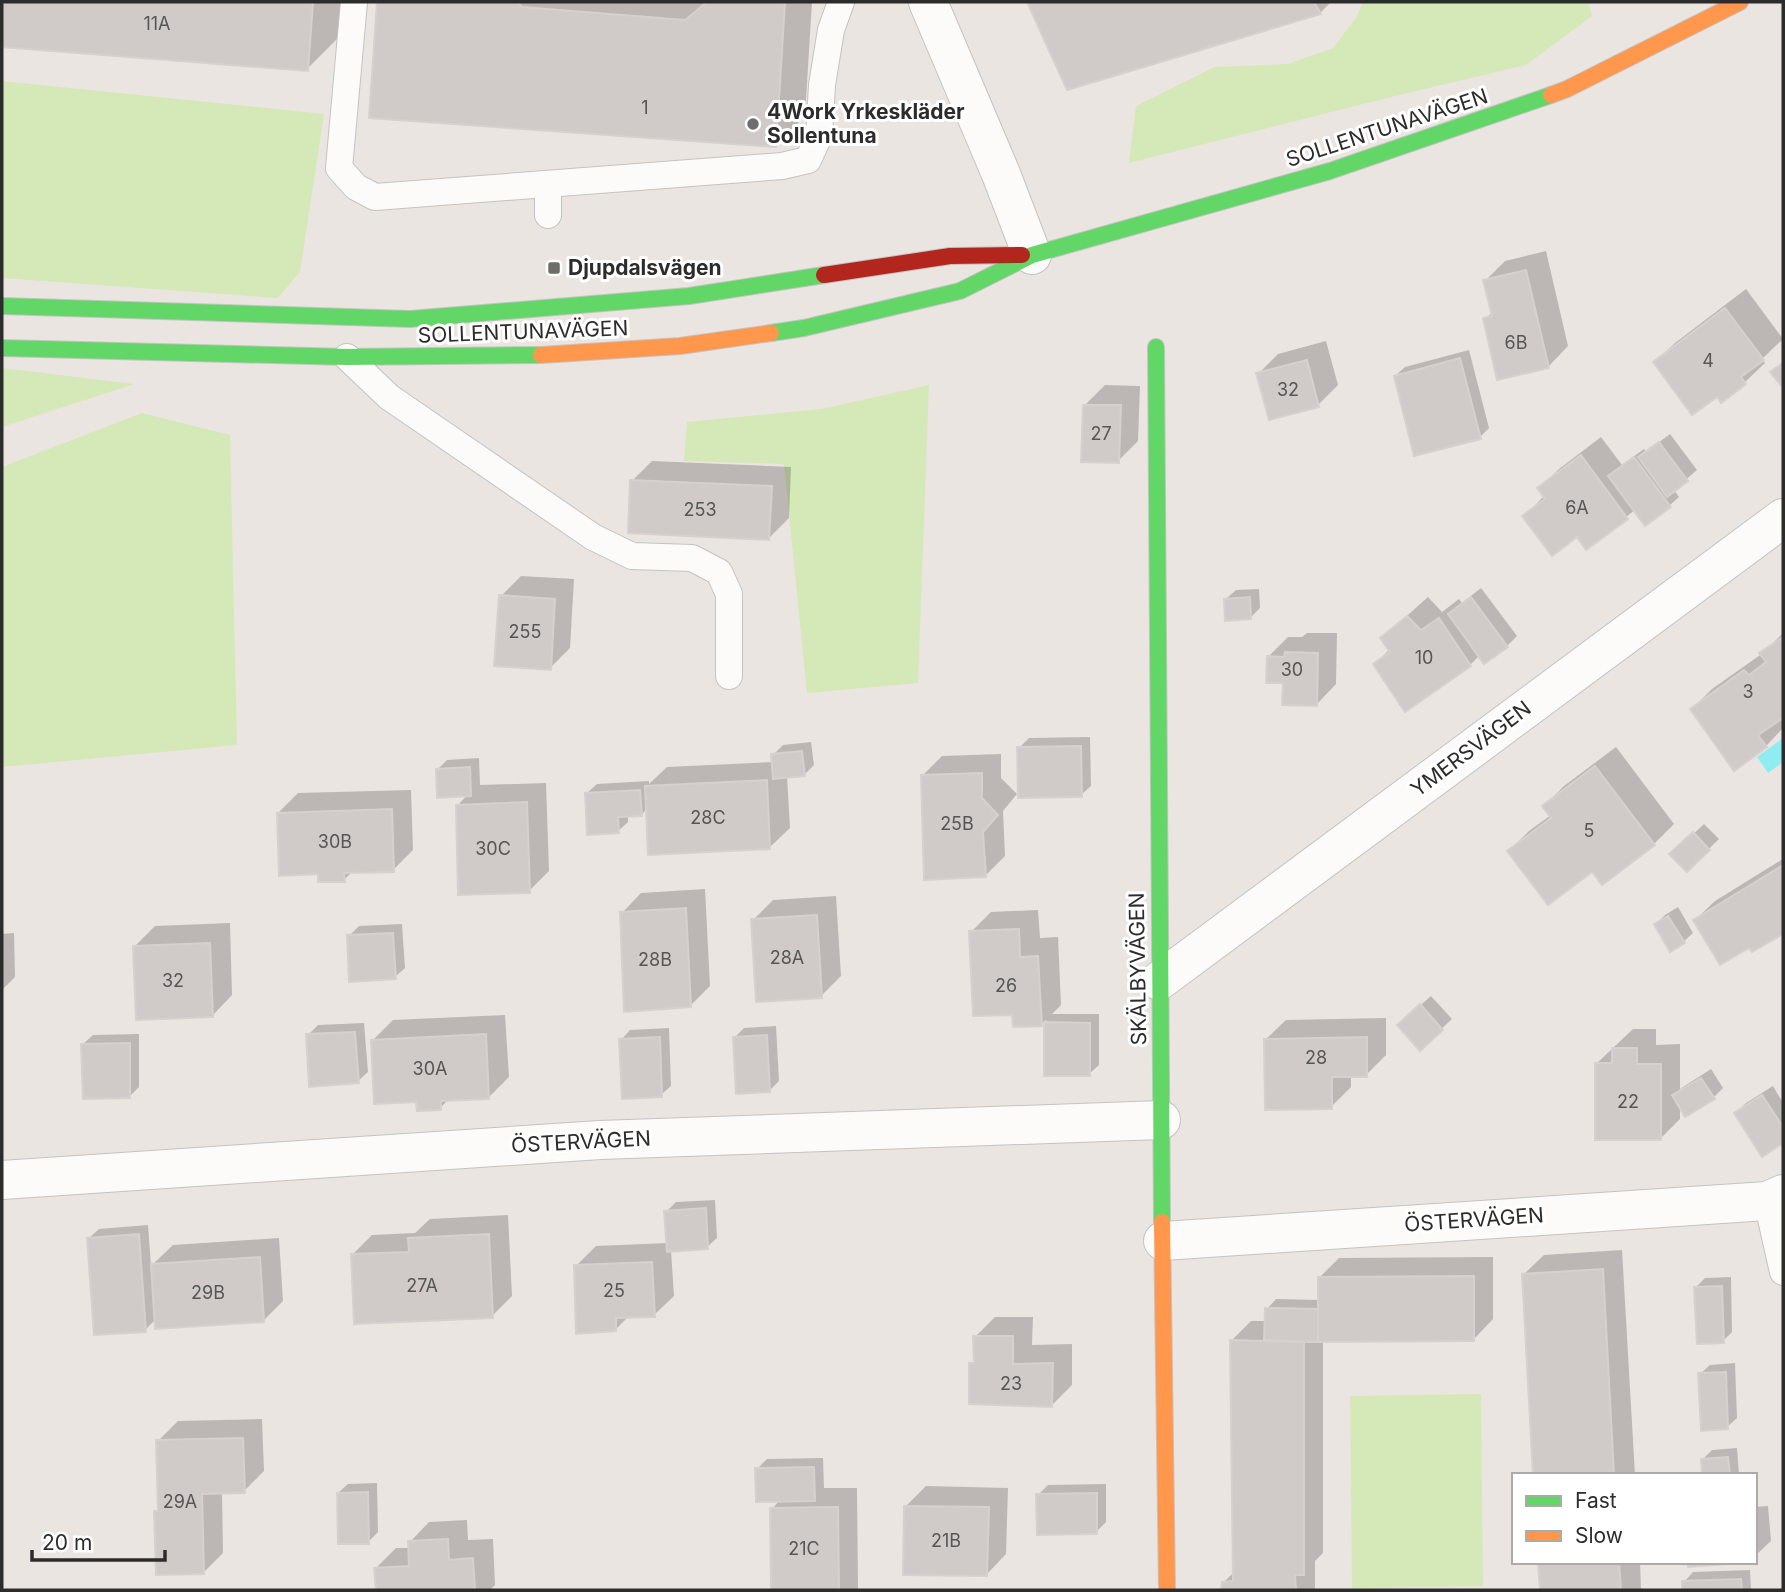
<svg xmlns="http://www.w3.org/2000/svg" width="1785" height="1592" font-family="Inter,sans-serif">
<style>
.green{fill:#d5e8b7}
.water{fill:#8fedf2}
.shadow{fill:#0003}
.building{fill:#d0cbc8;stroke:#d6d1ce;stroke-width:2}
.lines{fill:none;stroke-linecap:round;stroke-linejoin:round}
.lane-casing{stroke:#c4c3c3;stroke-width:28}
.street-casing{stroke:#c4c3c3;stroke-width:40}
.fast-casing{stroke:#c4c3c3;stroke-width:18}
.slow-casing{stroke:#c4c3c3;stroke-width:18}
.jam-casing{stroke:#c4c3c3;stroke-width:18}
.lane{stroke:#fcfbfa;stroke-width:26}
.street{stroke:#fcfbfa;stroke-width:38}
.fast{stroke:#63d668;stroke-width:16}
.slow{stroke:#ff974d;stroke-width:16}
.jam{stroke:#b3261e;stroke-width:16}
.poi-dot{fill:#6f6d6b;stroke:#fff;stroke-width:2.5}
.labels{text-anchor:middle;stroke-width:6;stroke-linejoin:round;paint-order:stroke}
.number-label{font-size:18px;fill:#575655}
.poi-label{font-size:21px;font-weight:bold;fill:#2c2c2c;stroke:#fff;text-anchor:start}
.street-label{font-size:21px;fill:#2c2c2c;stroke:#fff}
</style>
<rect width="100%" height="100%" fill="#ebe5e1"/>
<path class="green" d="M1363,2H1588L1592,16L1526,65L1391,97L1129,163L1136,106L1215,67L1288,64L1333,48L1356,18Z
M2,81L324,114L300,272L278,298L2,278Z
M2,368L134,384L2,427Z
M929,385L918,683L807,693L784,464L684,461L687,422L822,409Z
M142,413L230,435L237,745L2,767V467Z
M1481,1394L1483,1586L1352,1588L1350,1396Z"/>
<path class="water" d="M1783,738V762L1768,773L1757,757Z"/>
<path class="shadow" d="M2,2H361L359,17L307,69L2,45Z
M379,2H812L805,116L775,146L371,117Z
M1029,2H1331L1320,13L1068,88Z
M1546,251L1568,346L1549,366L1485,319L1493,312L1485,281L1505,261Z
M1746,289L1783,339L1762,359L1765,363L1745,382L1721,401L1717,395L1655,362L1675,343Z
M1326,341L1338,385L1318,405L1258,374L1278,354Z
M1469,350L1489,428L1480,437L1395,376L1405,367Z
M1105,385L1140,386L1138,441L1118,461L1085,405Z
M1670,434L1697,470L1674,490L1679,497L1669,506L1635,510L1587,547L1577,534L1525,516L1544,496L1539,489L1559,469L1601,437L1622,465L1644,449L1646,452Z
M652,461L791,467L789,518L769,538L632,481Z
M521,576L574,579L570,648L550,668L501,596Z
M1481,588L1517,636L1507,646L1480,655L1470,665L1375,664L1390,649L1382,638L1428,597L1442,612L1459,599L1462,603Z
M1259,589L1260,608L1250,618L1226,599L1236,590Z
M1307,633H1337L1336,684L1317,704L1268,657L1288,637H1302Z
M1783,633V715L1780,718L1783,723V728L1766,746L1692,709L1712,689L1763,653Z
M1090,737L1091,786L1081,795L1019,748L1029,738Z
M811,742L814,765L804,775L787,776L790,828L770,847L648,808L641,815H628V822L618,831L587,793L597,784L649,781V784L667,767L774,762L773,755L783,745Z
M1616,747L1674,824L1654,844L1509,851L1529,831L1551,815L1544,806L1564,786Z
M1001,754V778L1017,794L1003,811L1005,856L985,876L922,776L942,756Z
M479,758L480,785L546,783L549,871L529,891L458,805L468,794L437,770L447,760Z
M411,790L413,850L393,870L353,871L344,880L319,872L278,813L298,793Z
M1704,824L1719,839L1687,870L1672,854Z
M1783,859V932L1753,950L1750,945L1695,920L1715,901Z
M705,889L710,986L690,1006L622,913L641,893Z
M836,896L841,976L821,996L753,920L773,900Z
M1678,907L1693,933L1683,942L1656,924L1665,915Z
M1038,910L1040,938L1058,937L1061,1005L1052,1014H1099V1065L1089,1074H1046V1020L1041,1024L1014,1013L971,932L991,912Z
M230,923L232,995L213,1015L135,946L155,926Z
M402,924L405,968L395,977L349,936L359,926Z
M14,933L15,977L2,990V934Z
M1431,996L1452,1019L1421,1048L1409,1015Z
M505,1015L509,1077L489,1097L449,1099L440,1108L417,1100L373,1040L393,1020Z
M1386,1018V1055L1366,1075H1351V1087L1331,1107L1266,1039L1286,1020Z
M364,1023L368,1072L358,1081L308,1035L318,1025Z
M776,1026L779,1081L770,1090L734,1038L744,1028Z
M669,1028L671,1086L661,1095L621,1040L630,1030Z
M1633,1029H1656V1045L1680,1044V1089L1711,1069L1723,1088L1713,1098L1680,1106V1119L1660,1139L1596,1064Z
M139,1034V1087L130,1096L83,1044L93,1035Z
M1773,1086L1783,1103V1141L1763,1154L1736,1113L1746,1103Z
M715,1200L717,1238L707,1247L671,1250L674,1296L654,1315L629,1316L615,1330L576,1266L596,1246L668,1243L666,1212L676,1202Z
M508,1215L512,1296L492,1316L352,1255L372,1235L415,1233L430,1219Z
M148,1225L151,1266L173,1245L279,1238L283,1301L264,1320L156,1319L145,1330L89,1238L99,1229Z
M1622,1250L1635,1475H1535L1524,1274L1544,1255Z
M1493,1257V1319L1474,1339L1323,1340V1553L1315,1561V1590H1224L1223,1583L1234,1572L1231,1341L1251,1321H1266L1267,1309L1276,1299L1319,1300V1278L1339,1258Z
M1731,1277L1732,1332L1723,1341L1695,1288L1705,1278Z
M995,1317H1033L1032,1345L1072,1344V1385L1052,1405L971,1364L976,1359L975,1337Z
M1735,1363L1737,1418L1727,1427L1700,1374L1710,1365Z
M262,1419L264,1471L244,1491L222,1492L223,1553L203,1573L156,1512L160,1508L158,1441L178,1421Z
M1737,1448L1739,1475H1703L1702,1460L1712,1450Z
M823,1458L824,1488H857L858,1589L773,1590L772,1509L780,1500L757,1469L767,1459Z
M377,1483L378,1532L368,1542L338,1493L348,1484Z
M1106,1484V1522L1096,1532L1038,1495L1048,1485Z
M926,1486L1008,1488L1006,1554L987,1574L906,1506Z
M1768,1506L1771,1541L1755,1556V1507Z
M467,1520L468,1540L493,1539L495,1585L490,1590H377L376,1568L396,1548H410V1542L429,1522Z
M1540,1562H1640L1641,1590H1541Z
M1750,1570L1751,1590H1684V1582L1693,1572Z"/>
<path class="building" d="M2,2H313L308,71L2,47Z
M377,2H518L522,7L685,20L707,2H785L776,147L369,118Z
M1027,2H1314L1321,14L1067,90Z
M1526,270L1549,368L1497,380L1483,318L1492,316L1483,280Z
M1725,308L1764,360L1741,377L1746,384L1721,403L1717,397L1692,415L1653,362Z
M1460,358L1481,439L1414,456L1394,376Z
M1307,360L1319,407L1269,420L1256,373Z
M1783,363V388L1770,372Z
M1083,405H1121L1119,463L1081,462Z
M1659,442L1688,481L1667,497L1638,457Z
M1581,455L1628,519L1586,550L1577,537L1552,556L1522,516L1545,499L1537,488Z
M1634,457L1671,507L1645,526L1608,476Z
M630,480L772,486L769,540L628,533Z
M499,595L555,599L551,670L494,666Z
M1250,597L1251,619L1225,621L1224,599Z
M1471,597L1508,647L1484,664L1448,614Z
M1407,616L1421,630L1439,618L1471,666L1405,712L1373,664L1390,652L1380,638Z
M1783,637V718L1758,735L1767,747L1734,771L1690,709L1744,670L1749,675L1766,662L1759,653Z
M1285,652L1318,653L1317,706L1282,705L1283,683H1266L1267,656L1284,657Z
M1081,746L1082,797L1018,798L1017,747Z
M802,751L805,776L773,779L771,754Z
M1595,766L1655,845L1602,885L1592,872L1548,905L1507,851L1551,818L1542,806Z
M470,767L471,796L437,798L436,769Z
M982,773V798L998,815L983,832L986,877L924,880L921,775Z
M767,780L770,849L648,855L645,786Z
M640,790L642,816L618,817L619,833L587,835L585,793Z
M527,802L530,893L458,895L456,805Z
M392,809L394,872L344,873L345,882H318V874L279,876L277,813Z
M1693,832L1710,850L1687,872L1669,854Z
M1783,865V934L1752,952L1749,948L1720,965L1693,920Z
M686,908L691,1007L624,1012L620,912Z
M817,915L822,998L756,1002L751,919Z
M1668,916L1685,943L1670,952L1654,924Z
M1019,929L1020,957L1038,956L1042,1026L1013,1027L1012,1015L973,1016L969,931Z
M393,933L396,979L349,982L347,935Z
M210,943L213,1017L136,1020L133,946Z
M1420,1004L1443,1030L1420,1051L1397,1025Z
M1044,1022L1090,1023V1076H1044Z
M355,1032L359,1083L309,1087L306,1034Z
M486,1034L489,1099L441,1101V1110L417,1111L416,1102L374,1104L371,1040Z
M767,1035L770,1092L736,1094L733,1037Z
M660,1037L662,1097L622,1099L619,1039Z
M1367,1037V1077H1332V1109L1265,1110L1264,1039Z
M130,1043V1098L83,1099L81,1044Z
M1612,1048H1637V1064H1661V1140H1595V1063H1612Z
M1701,1078L1715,1099L1685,1117L1672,1095Z
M1762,1095L1783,1127V1143L1762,1157L1734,1113Z
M706,1208L708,1249L667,1252L664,1211Z
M139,1234L146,1332L94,1335L87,1238Z
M489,1234L493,1318L354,1324L351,1254L409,1252L408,1238Z
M260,1257L264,1322L155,1329L151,1264Z
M652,1262L655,1317L616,1318V1331L576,1334L574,1265Z
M1603,1269L1614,1475H1533L1522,1274Z
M1474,1276V1341L1318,1342V1277Z
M1722,1286L1724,1343L1697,1344L1694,1287Z
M1265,1308L1318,1309V1342L1264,1340Z
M973,1336H1013V1364L1053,1363L1052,1407L969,1404V1363H974Z
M1230,1340L1304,1342V1575H1295L1296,1590H1221L1222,1582L1233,1581Z
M1726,1372L1728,1429L1701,1431L1698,1373Z
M243,1438L245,1493L202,1494L204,1574L156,1575L154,1511H158L156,1440Z
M1728,1457L1730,1475H1702L1701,1459Z
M814,1467L815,1501L756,1502L755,1468Z
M368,1492L369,1544H338L337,1493Z
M1097,1493V1534L1037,1535L1036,1494Z
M904,1506L989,1507L987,1576L903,1575Z
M838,1507L839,1590H771L770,1508Z
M448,1539L449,1560L473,1558L475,1590H376L374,1568L409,1566L408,1541Z
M1538,1562H1619L1621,1590H1540Z
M1688,1562H1751L1688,1567Z
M1741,1579L1742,1590H1682V1581Z"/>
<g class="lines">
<g class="lane-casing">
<path id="lane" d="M354,2L339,168L356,187L375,197L782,166L808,160L819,136L822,85L831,30L841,2
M548,184V215
M347,357L389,397L593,537L632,556L692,558L719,572L729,594V676
M1767,1201L1783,1272"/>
</g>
<g class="street-casing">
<path id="street" d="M928,2L1001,174L1032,255
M1159,981L1783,518
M2,1180L600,1140L1161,1120
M1163,1241L1767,1201L1783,1194"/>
</g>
<g class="fast-casing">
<path id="fast" d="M2,306L410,319L689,296L824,275
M771,333L804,328L960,291L1032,255L1330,171L1551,95
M1156,347L1162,1222
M2,348L347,357L541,355"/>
</g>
<g class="slow-casing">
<path id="slow" d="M1551,95L1567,89L1740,2
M541,355L680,346L771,333
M1162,1222L1167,1590"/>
</g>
<g class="jam-casing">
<path id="jam" d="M824,275L950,256L1022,255"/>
</g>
<use href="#lane" class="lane"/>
<use href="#street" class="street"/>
<use href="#fast" class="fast"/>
<use href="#slow" class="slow"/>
<use href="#jam" class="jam"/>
</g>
<g class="poi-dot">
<circle cx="753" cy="124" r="7"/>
<rect x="547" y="261" width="14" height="14" rx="3.5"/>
</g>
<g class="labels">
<g class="number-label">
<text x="157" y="30">11A</text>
<text x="645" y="114">1</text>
<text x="1516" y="349">6B</text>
<text x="1708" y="367">4</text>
<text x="1288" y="396">32</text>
<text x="1101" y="440">27</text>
<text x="1577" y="514">6A</text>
<text x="700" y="516">253</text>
<text x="525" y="638">255</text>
<text x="1424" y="664">10</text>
<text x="1292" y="676">30</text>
<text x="1748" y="698">3</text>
<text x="708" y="824">28C</text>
<text x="957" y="830">25B</text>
<text x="1589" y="837">5</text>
<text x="335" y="848">30B</text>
<text x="493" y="855">30C</text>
<text x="787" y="964">28A</text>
<text x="655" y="966">28B</text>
<text x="173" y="987">32</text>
<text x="1006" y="992">26</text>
<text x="1316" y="1064">28</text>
<text x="430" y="1075">30A</text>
<text x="1628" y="1108">22</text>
<text x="422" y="1292">27A</text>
<text x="614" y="1297">25</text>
<text x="208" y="1299">29B</text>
<text x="1011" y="1390">23</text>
<text x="180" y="1508">29A</text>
<text x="946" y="1547">21B</text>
<text x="804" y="1555">21C</text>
</g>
<g class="poi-label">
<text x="767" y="119">4Work Yrkeskläder<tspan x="767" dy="24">Sollentuna</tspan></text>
<text x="568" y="275">Djupdalsvägen</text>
</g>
<g class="street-label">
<text transform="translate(1387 128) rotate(-18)" y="7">SOLLENTUNAVÄGEN</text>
<text transform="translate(523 332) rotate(-2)" y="7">SOLLENTUNAVÄGEN</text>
<text transform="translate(1471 749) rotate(-37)" y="7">YMERSVÄGEN</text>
<text transform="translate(1138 969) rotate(-91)" y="7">SKÄLBYVÄGEN</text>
<text transform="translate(581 1142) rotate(-3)" y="7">ÖSTERVÄGEN</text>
<text transform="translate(1474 1220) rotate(-4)" y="7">ÖSTERVÄGEN</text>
</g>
</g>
<rect width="1785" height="1592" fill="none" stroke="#2c2c2c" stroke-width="7"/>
<rect x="1512" y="1473" width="245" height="91" fill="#ffffff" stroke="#ababab" stroke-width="2"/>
<rect x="1526" y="1496" width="35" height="10" fill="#63d668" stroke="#ababab" stroke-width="2"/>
<text x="1575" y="1508" font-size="21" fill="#2c2c2c">Fast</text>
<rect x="1526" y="1531" width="35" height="10" fill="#ff974d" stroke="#ababab" stroke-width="2"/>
<text x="1575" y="1543" font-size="21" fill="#2c2c2c">Slow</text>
<path d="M32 1550v10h133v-10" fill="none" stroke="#2c2c2c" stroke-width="3.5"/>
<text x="42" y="1550" font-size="21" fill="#2c2c2c" stroke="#ffffff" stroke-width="5" paint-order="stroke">20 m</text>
</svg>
